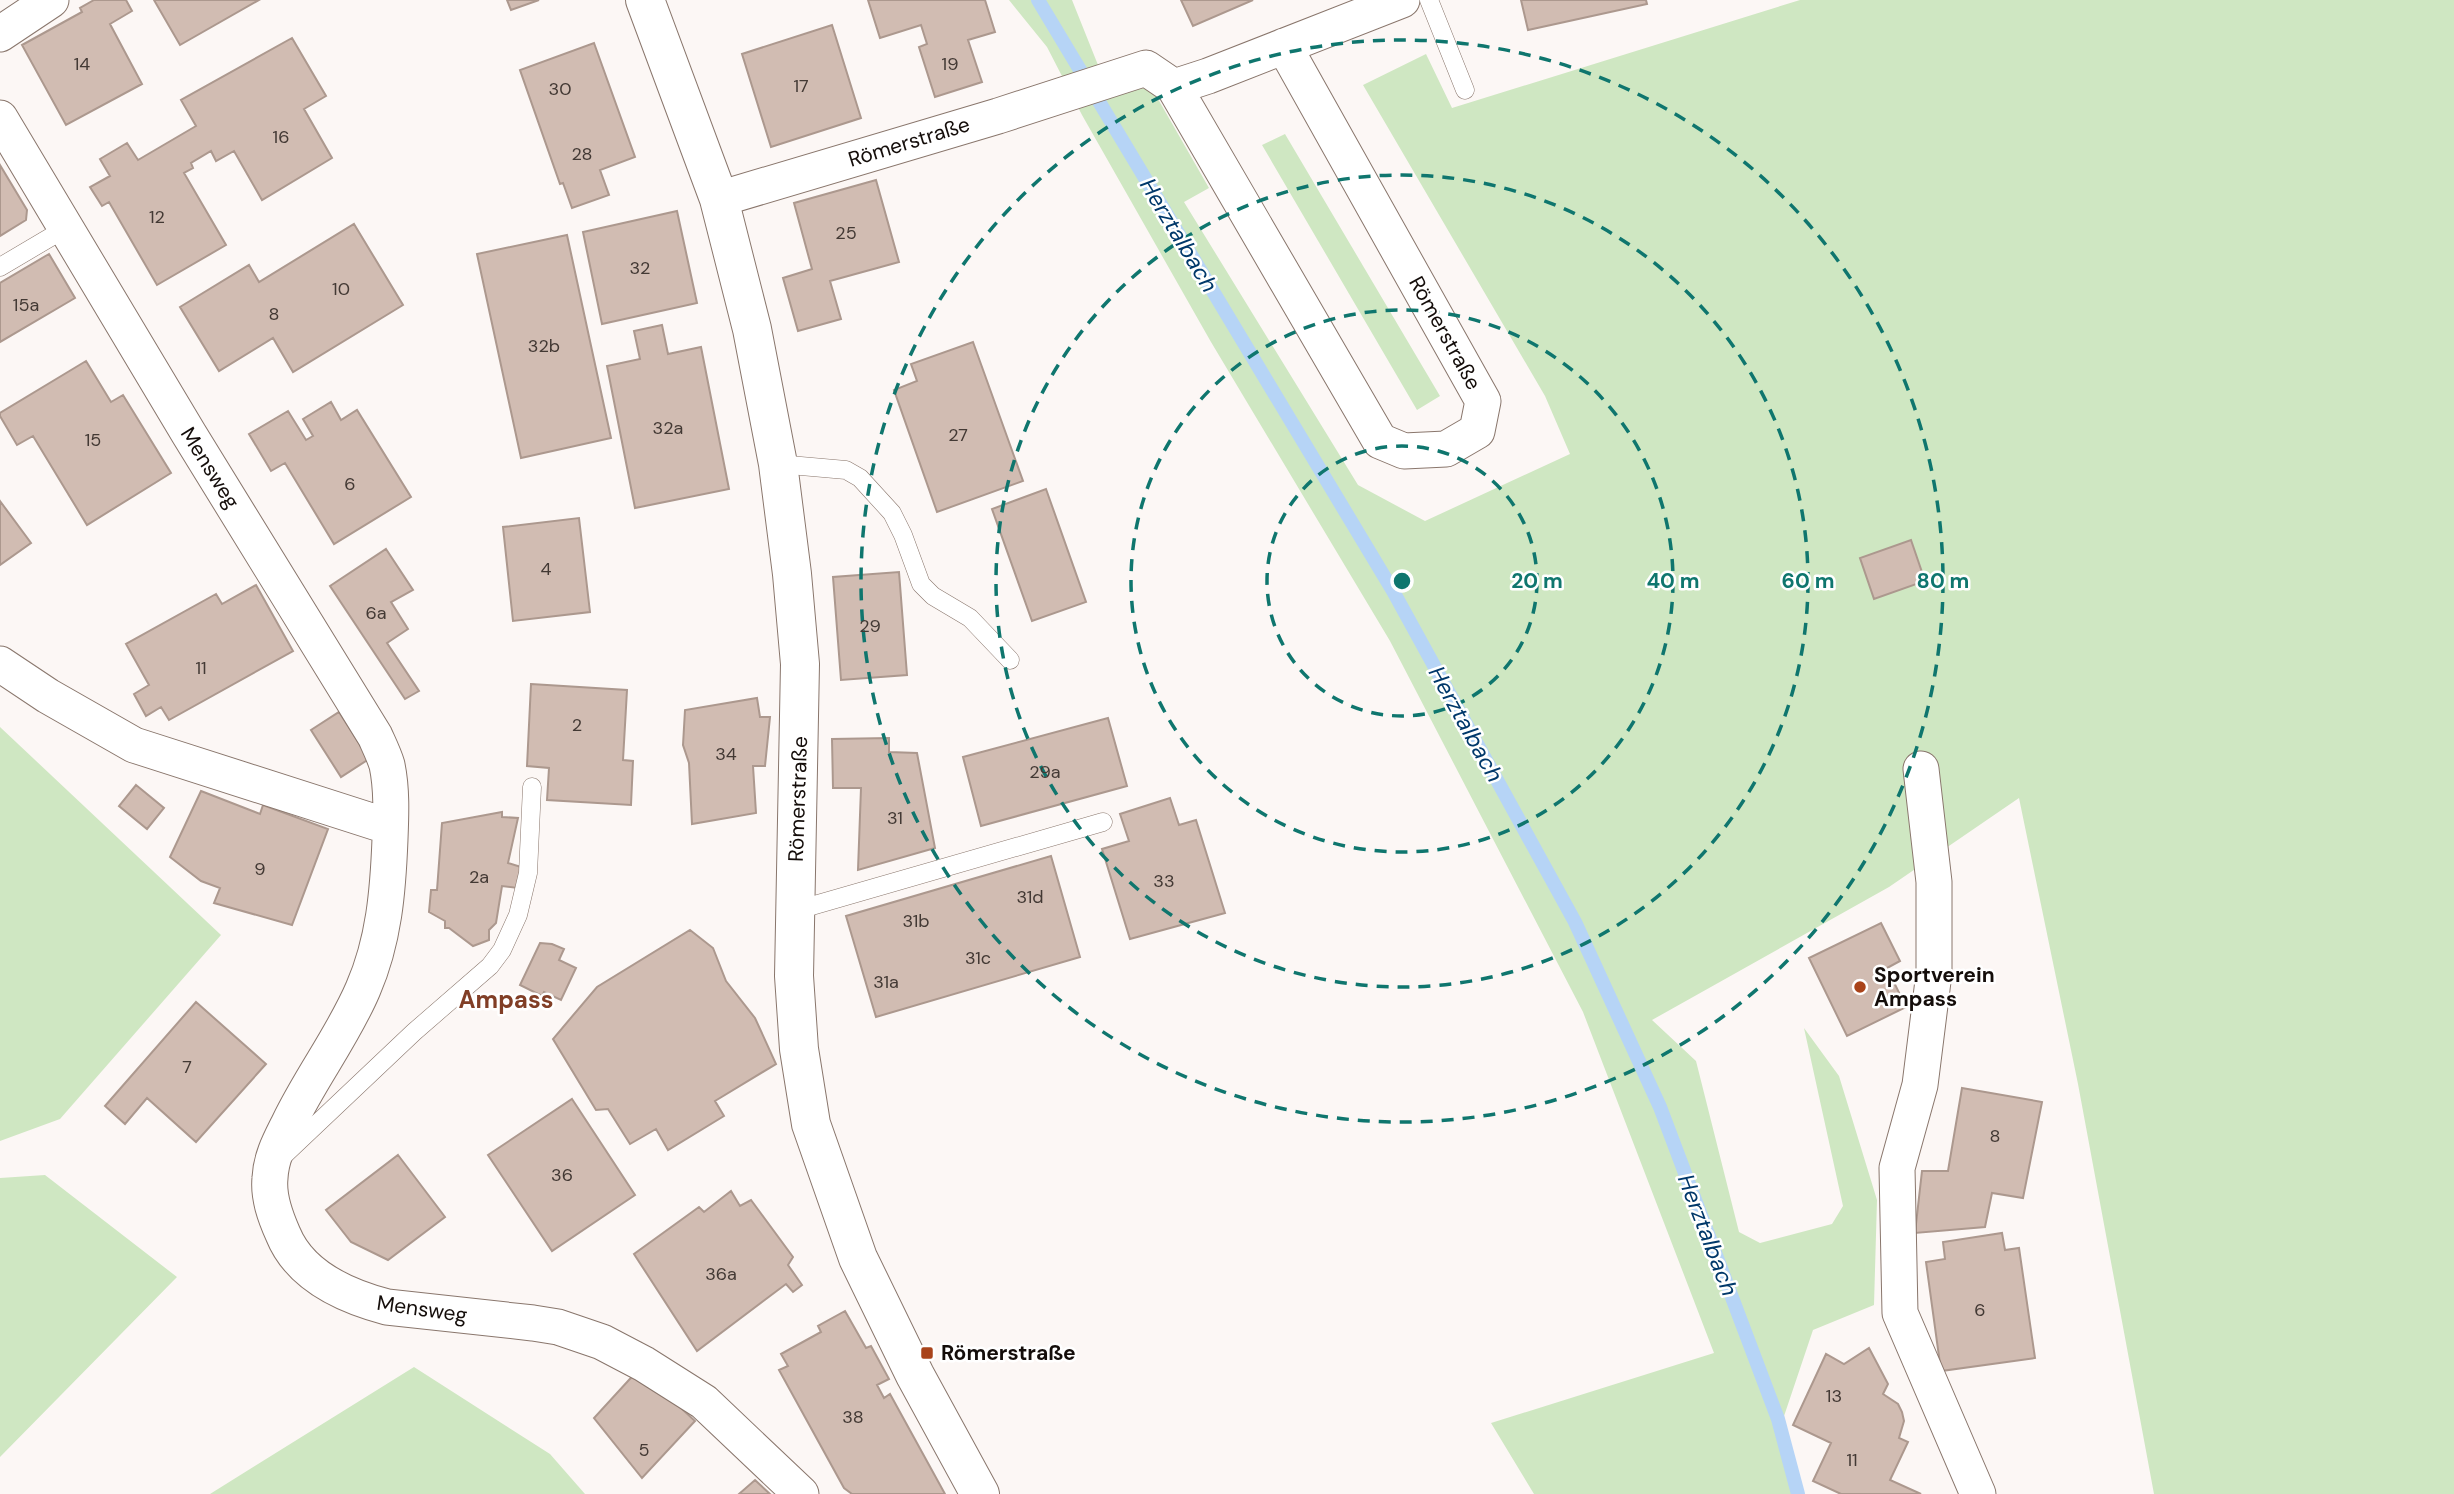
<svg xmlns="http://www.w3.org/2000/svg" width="2454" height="1494" font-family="'DM Sans',sans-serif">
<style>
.green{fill:#cfe7c2}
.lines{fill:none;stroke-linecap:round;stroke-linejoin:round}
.stream{stroke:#b6d4f6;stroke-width:14}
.building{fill:#d1bcb2;stroke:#ac988e;stroke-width:2}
.service-casing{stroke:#89766c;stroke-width:19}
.minor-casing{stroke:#89766c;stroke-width:37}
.tertiary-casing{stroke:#89766c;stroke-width:40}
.service{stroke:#fff;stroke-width:18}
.minor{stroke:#fff;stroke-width:35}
.tertiary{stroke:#fff;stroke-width:38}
.ring{fill:none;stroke:#0f766e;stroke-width:3.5;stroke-dasharray:12 9}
.poi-dot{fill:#a9431a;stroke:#fff;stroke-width:2.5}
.labels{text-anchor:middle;stroke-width:5;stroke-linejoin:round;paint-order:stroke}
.number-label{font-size:18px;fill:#433934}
.street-label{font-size:21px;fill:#140d0a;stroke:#fff}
.poi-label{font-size:21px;font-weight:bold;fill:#140d0a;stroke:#fff;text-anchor:start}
.water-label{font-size:23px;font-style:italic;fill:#00386a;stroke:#fff}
.quarter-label{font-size:24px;font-weight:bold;fill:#813e26;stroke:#fff}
.centre{fill:#0f766e;stroke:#fff;stroke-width:3.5}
.ring-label{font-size:21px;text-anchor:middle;font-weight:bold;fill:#0f766e;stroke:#fff;stroke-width:5;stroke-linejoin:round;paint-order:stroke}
</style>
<rect width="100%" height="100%" fill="#fcf7f5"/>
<path class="green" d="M1009,0H1072L1102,75L1154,92L1209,188L1184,202L1358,485L1425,521L1570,454L1545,396L1363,85L1426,54L1452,108L1800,0H2454V1494H2154L2078,1084L2019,798L1889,887L1652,1020L1696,1061L1739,1232L1760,1243L1832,1224L1843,1206L1804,1028L1839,1076L1877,1200L1874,1305L1813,1330L1780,1428L1802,1494H1534L1491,1423L1714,1353L1583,1012L1390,641L1211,342L1082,115L1047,47Z
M1285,134L1440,396L1417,410L1262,145Z
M0,727L221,935L60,1119L0,1141Z
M45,1175L177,1277L0,1457V1178Z
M414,1367L550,1454L585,1494H210Z"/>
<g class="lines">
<path class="stream" d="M1038,0L1393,591L1575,922L1660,1107L1778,1419L1798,1494"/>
</g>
<path class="building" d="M94,0H126L132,11L110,24L142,84L66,125L22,45L82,12L80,8Z
M154,0H259L180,45Z
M507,0H539L511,10Z
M868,0H985L995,32L968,40L982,82L935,97L919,47L927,44L921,25L880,38Z
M1181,0H1253L1193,26Z
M1521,0H1646L1647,4L1528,30Z
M832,25L861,118L771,147L742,54Z
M292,38L326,96L304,109L332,158L262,200L234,151L216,161L211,151L191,163L193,168L184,173L226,245L157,285L109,202L102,206L90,187L110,176L100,159L127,143L138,160L196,126L181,100Z
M594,43L635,157L600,170L609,195L572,208L563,183L560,184L520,70Z
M0,165L27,210L26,220L0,236Z
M876,180L899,262L830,281L841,319L798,331L783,278L812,269L794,203Z
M677,211L697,303L602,324L583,232Z
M354,224L403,305L293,372L273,338L219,371L180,307L249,265L259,282Z
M567,235L611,438L521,458L477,254Z
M49,254L75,298L0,342V283Z
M662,325L668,354L701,347L729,489L635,508L607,366L640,359L634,331Z
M973,342L1023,481L937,512L894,390L917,381L911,364Z
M86,361L111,402L123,395L171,473L87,525L33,436L17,445L0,416V413Z
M331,402L341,420L357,410L411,497L334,544L285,463L271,471L249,434L288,411L306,440L313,436L303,419Z
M1046,489L1086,602L1032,621L992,509Z
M0,501L31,543L0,565Z
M579,518L590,612L513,621L503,527Z
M1911,540L1925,581L1874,599L1860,558Z
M386,549L413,590L391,602L408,629L387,643L419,691L405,699L330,586Z
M899,572L907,675L841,680L833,577Z
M256,585L293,651L169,720L161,707L146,716L134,694L149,685L126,644L216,594L222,604Z
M531,684L627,690L623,760L633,761L631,805L547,800L549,768L527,766Z
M757,698L760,717H770L765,766H753L756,813L692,824L689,763L683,745L685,710Z
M339,712L369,759L341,777L311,730Z
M1108,718L1127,786L981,826L963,757Z
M889,738V752L917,753L935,848L858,870L861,788H833L832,739Z
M136,785L164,808L147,829L119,806Z
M201,791L260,814L263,805L328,829L292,925L214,903L220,888L201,881L170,857Z
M1170,798L1179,825L1196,820L1225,913L1130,939L1102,849L1129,841L1120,814Z
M502,812V817L518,818L508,863L521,867L518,888L502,886L496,923L489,930V940L473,946L449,928H445V921L429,912L431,890H437L442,823Z
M1051,856L1080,957L876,1017L846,916Z
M1881,923L1900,961L1887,968L1906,1007L1847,1036L1809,958Z
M690,930L713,948L726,981L755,1018L776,1064L715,1101L724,1116L668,1150L656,1129L630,1144L608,1109L596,1110L553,1039L597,987Z
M540,943L552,944L564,949L559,960L576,968L561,1000L544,992L542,996L520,985Z
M196,1002L266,1064L196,1142L147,1098L125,1124L105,1106Z
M1962,1088L2042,1102L2023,1198L1992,1193L1985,1227L1915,1233L1922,1171H1948Z
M572,1099L635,1195L552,1251L488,1155Z
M398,1155L445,1217L388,1260L351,1242L326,1210Z
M731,1191L740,1206L751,1200L793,1257L788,1265L802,1285L793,1292L786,1284L697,1351L634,1254L699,1207L704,1212Z
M2002,1233L2005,1250L2019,1248L2035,1358L1941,1371L1926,1262L1945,1259L1943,1242Z
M845,1311L866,1348L871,1346L889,1379L877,1385L884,1398L890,1394L945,1494H852L844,1488L779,1370L788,1366L781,1354L821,1332L818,1326Z
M1869,1348L1888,1384L1883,1394L1898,1404L1902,1412L1904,1421L1899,1438L1908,1442L1890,1480L1921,1494H1841L1813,1481L1831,1443L1793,1425L1826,1354L1844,1364Z
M639,1369L695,1421L642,1478L594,1418Z
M755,1480L770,1494H739Z"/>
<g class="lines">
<g class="service-casing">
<path id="service" d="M1429,0L1465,90
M0,267L66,228
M778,464L846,470L860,478L892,513L903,535L921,584L933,596L970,618L1010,660
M794,911L1103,822
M283,1156L414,1032L490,966L502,950L518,915L528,873L532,787"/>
</g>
<g class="minor-casing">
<path id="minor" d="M0,34L51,0
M1174,87L1208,76L1402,0
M0,118L189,434L375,736C379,745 384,755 387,765C392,789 391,814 390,839C388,891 384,941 363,989C343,1036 311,1077 289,1123C280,1141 271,1157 270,1178C268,1197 275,1216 283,1234C300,1276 345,1296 387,1307L533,1323L558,1327L602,1342L644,1364L704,1402L801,1494
M719,199L998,116L1146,68L1174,87L1380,441L1404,451L1446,449L1477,431L1483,401L1284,46
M0,664L48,696L134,745L390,827
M1921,769L1934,882V973L1920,1085L1897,1168L1900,1313L1978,1494"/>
</g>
<g class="tertiary-casing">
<path id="tertiary" d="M645,0L719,199L752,329L778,464L792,574L800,664L794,976L799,1049L811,1124L858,1258L915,1375L980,1494"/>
</g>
<use href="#service" class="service"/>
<use href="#minor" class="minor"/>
<use href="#tertiary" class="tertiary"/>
</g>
<g class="ring">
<circle cx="1402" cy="581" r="135"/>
<circle cx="1402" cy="581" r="271"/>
<circle cx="1402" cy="581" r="406"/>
<circle cx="1402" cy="581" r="541"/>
</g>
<g class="poi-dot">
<circle cx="1860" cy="987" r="7"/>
<rect x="920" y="1346" width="14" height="14" rx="3.5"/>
</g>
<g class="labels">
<g class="number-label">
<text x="82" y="70">14</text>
<text x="950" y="70">19</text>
<text x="801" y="92">17</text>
<text x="560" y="95">30</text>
<text x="281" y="143">16</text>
<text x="582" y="160">28</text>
<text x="157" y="223">12</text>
<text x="846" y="239">25</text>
<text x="640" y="274">32</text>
<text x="341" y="295">10</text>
<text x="26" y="311">15a</text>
<text x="274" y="320">8</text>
<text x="544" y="352">32b</text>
<text x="668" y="434">32a</text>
<text x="958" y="441">27</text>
<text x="93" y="446">15</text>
<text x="350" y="490">6</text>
<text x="546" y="575">4</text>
<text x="376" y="619">6a</text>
<text x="870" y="632">29</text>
<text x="201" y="674">11</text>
<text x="577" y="731">2</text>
<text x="726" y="760">34</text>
<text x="1045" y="778">29a</text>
<text x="895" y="824">31</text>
<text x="260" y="875">9</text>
<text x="479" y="883">2a</text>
<text x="1164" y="887">33</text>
<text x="1030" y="903">31d</text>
<text x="916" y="927">31b</text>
<text x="978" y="964">31c</text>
<text x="886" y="988">31a</text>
<text x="187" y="1073">7</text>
<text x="1995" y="1142">8</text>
<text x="562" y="1181">36</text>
<text x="721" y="1280">36a</text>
<text x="1980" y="1316">6</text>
<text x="1834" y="1402">13</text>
<text x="853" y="1423">38</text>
<text x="644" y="1456">5</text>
<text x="1852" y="1466">11</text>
</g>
<g class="street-label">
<text transform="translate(909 142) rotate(-17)" y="7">Römerstraße</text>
<text transform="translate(1445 333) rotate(61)" y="7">Römerstraße</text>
<text transform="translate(210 468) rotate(58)" y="7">Mensweg</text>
<text transform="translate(798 799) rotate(-88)" y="7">Römerstraße</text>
<text transform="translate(422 1309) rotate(8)" y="7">Mensweg</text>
</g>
<g class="poi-label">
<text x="1874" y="982">Sportverein<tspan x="1874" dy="24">Ampass</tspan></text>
<text x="941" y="1360">Römerstraße</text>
</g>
<g class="water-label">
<text transform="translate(1179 235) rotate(59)" y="8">Herztalbach</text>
<text transform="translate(1466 724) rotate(61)" y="8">Herztalbach</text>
<text transform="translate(1708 1235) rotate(69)" y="8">Herztalbach</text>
</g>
<g class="quarter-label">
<text x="506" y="1008">Ampass</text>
</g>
</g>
<circle cx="1402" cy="581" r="10" class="centre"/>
<g class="ring-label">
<text x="1537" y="588">20 m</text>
<text x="1673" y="588">40 m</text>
<text x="1808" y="588">60 m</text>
<text x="1943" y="588">80 m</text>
</g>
</svg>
